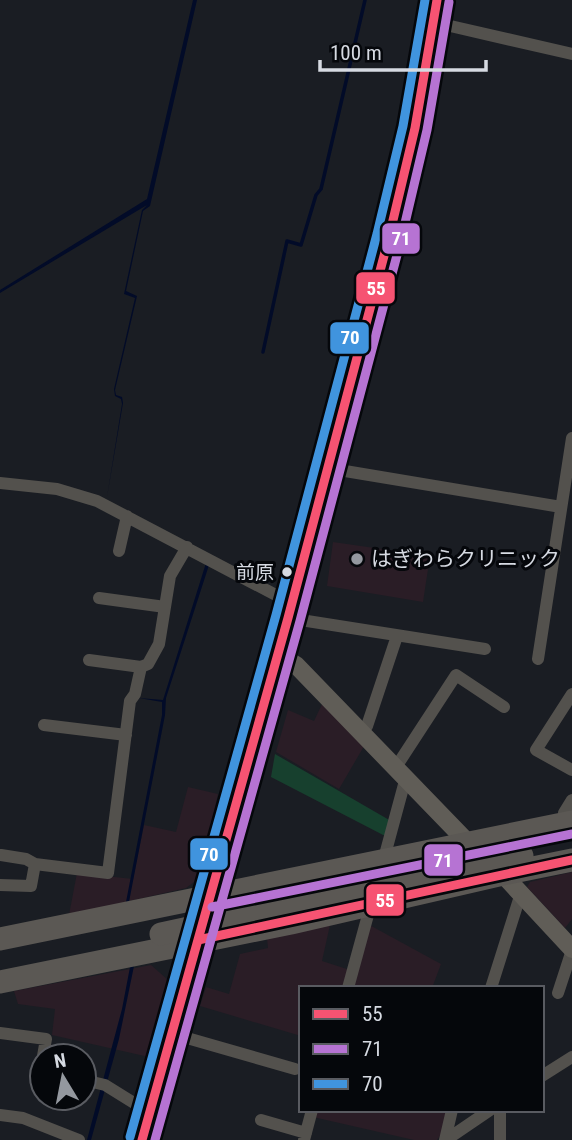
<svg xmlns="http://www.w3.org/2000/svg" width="572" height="1140" font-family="'Roboto Condensed','Noto Sans JP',sans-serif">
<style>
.commercial{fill:#2a1d26}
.green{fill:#17402e}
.water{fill:#020b28}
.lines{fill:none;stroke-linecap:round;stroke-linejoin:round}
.stream{stroke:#020b28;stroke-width:3.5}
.street{stroke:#53514d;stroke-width:12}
.secondary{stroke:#605d57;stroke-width:18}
.highway{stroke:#5b5854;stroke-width:23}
.highway-bridge{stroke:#5b5854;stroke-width:23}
.bus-1-casing{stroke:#05070b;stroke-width:14}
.bus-2-casing{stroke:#05070b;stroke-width:14}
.bus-3-casing{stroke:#05070b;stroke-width:14}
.bus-1{stroke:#f65372;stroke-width:9}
.bus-2{stroke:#b673d3;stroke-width:9}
.bus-3{stroke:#4094de;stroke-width:9}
.poi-dot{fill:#94989f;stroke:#05070b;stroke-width:2.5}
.bus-dot{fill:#d6dae2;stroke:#05070b;stroke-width:2.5}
.labels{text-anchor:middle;stroke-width:6;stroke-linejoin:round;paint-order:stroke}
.bus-label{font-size:19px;fill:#d6dae2;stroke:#05070b;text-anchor:end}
.poi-label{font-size:21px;fill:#d6dae2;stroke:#05070b;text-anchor:start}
.line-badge{stroke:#05070b;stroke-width:2.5}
.badge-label{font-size:19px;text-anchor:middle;font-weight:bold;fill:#fff}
</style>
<rect width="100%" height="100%" fill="#1a1d23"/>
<path class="commercial" d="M333,542L430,556L423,602L327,586Z
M325,698L367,741L339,789L276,752L288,710L314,721Z
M188,787L218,794L201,870L194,882L186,888L69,915L77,873L133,879L144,825L176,832Z
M572,872V919L565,928L527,887L530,882Z
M364,922L441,964L432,988H301V1036L200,1006L206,987L229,994L240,954L268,948L267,938L330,925L322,961L350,970Z
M151,965L168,980L149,1057L52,1035L55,1009L18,1004L14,991Z
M315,1110H449L442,1133L437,1140H414L313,1117Z"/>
<path class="green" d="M405,216L407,238L344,477L338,490L339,476Z
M275,754L391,821L387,837L271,777Z"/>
<path class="water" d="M193,0H197L150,206L143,211L126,291L137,296L115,390L116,395L122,397L123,403L107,497L122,404L121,399L115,396L114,389L135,298L124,294L142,210L147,205L0,293V290L147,199Z
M206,563L209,565L166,698L165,715L129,902H126L162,715V702L139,698L163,700Z
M134,966L119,1039L91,1140H87L122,1009L130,967Z"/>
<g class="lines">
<path class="stream" d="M263,352L287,241L301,245L316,195L321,189L365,0"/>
<path class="street" d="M433,22L572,54
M327,468L561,507
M0,483L57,489L97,501L291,603
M119,551L127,516
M99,598L165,607
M288,618L485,649
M538,659L572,438
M89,660L141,667
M572,694L536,750L572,770
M44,725L126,735
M361,731L367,726L397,636
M396,767L456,675L504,707
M566,823L564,813L572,800
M1,855L26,859L35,864
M388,860L386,851L406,777
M0,885L31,886L35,864L108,873L130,701L135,694L141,667L148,664L159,644L170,576L187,547
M348,988L371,904
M491,988L521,893
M558,993L572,950
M0,1033L46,1039L43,1056
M173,1034L295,1069
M42,1060L40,1069L42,1070
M542,1076L572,1057
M84,1080L105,1085L150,1113
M0,1115L23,1118L79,1140
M261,1120L306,1133
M304,1140L312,1110
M445,1140L452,1110
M446,1140L490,1110
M500,1140V1110"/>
<path class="secondary" d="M277,653L296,665L475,850
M497,868L572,949
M142,1140L288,618L389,237L415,128L437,0"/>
<path class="highway" d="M0,939L572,822
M0,982L291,923L503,874L572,860"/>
<path class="highway-bridge" d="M161,934L522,856"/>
<g class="bus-1-casing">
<path id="bus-1" d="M198,940L572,860
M142,1140L288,618L389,237L415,128L437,0"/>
</g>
<g class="bus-2-casing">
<path id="bus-2" d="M212,907L572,834
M155,1140L300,621L401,240L427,130L449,2"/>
</g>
<g class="bus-3-casing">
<path id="bus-3" d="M130,1137L276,615L377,234L403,126L425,0"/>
</g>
<use href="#bus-1" class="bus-1"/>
<use href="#bus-2" class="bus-2"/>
<use href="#bus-3" class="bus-3"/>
</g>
<circle class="poi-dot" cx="357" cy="559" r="7"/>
<circle class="bus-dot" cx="287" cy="572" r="6"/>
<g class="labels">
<g class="bus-label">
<text x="274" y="579">前原</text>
</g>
<g class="poi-label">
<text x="371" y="566">はぎわらクリニック</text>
</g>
</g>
<g class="line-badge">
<rect x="381" y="222" width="40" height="33" rx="7" fill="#b673d3"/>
<rect x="355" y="271" width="41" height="34" rx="7" fill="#f65372"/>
<rect x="329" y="321" width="41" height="34" rx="7" fill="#4094de"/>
<rect x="189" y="837" width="40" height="34" rx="7" fill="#4094de"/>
<rect x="423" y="843" width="41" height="34" rx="7" fill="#b673d3"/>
<rect x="365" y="883" width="40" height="34" rx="7" fill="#f65372"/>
</g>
<g class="badge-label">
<text x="401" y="245">71</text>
<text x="376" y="295">55</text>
<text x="350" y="344">70</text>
<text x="209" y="861">70</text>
<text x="443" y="867">71</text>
<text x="385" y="907">55</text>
</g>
<rect x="299" y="986" width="245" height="126" fill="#05070b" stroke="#595b61" stroke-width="2"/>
<rect x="313" y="1009" width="35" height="10" fill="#f65372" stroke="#595b61" stroke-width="2"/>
<text x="362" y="1021" font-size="21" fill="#d6dae2">55</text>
<rect x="313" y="1044" width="35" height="10" fill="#b673d3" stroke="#595b61" stroke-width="2"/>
<text x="362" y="1056" font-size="21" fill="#d6dae2">71</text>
<rect x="313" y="1079" width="35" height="10" fill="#4094de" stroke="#595b61" stroke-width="2"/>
<text x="362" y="1091" font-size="21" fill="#d6dae2">70</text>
<g transform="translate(63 1077) rotate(350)"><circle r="33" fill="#05070b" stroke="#595b61" stroke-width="2"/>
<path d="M0-5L12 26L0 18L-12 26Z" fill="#94989f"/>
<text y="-10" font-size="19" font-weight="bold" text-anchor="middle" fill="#d6dae2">N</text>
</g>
<path d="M320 60v10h166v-10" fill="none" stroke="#d6dae2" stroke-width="3.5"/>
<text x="330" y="60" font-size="21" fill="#d6dae2" stroke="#05070b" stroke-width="5" paint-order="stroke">100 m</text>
</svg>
